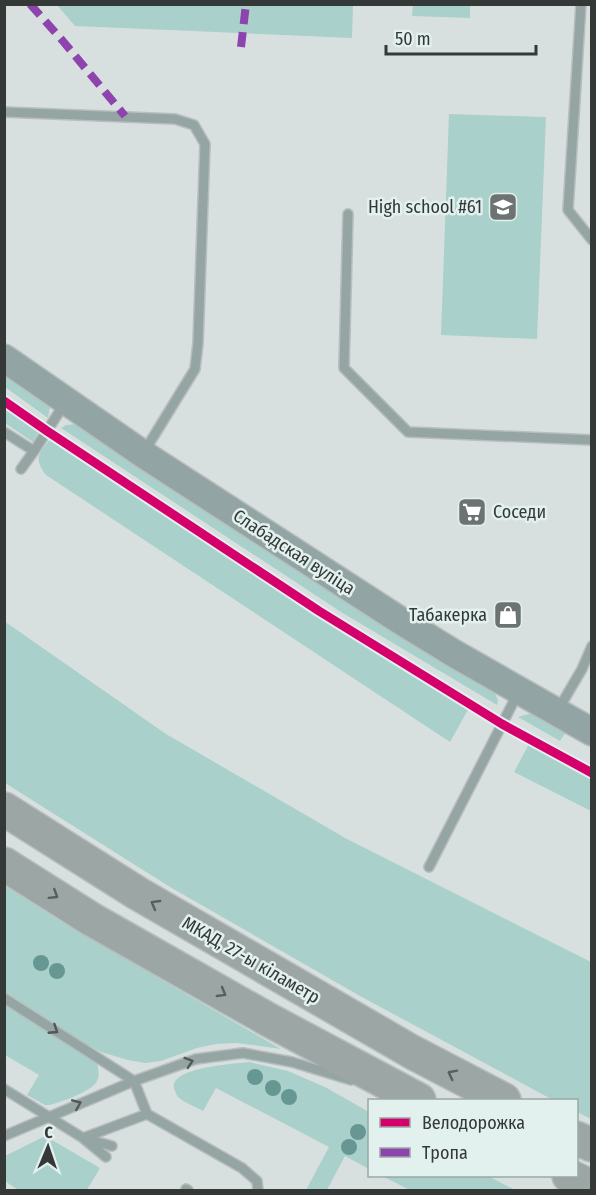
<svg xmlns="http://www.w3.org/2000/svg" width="596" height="1195" font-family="'Fira Sans Condensed',sans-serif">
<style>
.green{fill:#a9d0ca}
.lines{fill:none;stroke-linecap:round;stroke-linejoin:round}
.lane-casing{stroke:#b8bebd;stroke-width:12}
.secondary-casing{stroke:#b8bebd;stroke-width:30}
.highway-casing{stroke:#b8bebd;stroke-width:36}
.lane{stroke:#95a5a4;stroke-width:9}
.secondary{stroke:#92a4a3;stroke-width:27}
.highway{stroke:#9ba6a5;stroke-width:33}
.quiet{stroke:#8e44ad;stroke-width:8;stroke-dasharray:15 8;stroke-linecap:butt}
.cycleway-casing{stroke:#e2f1ee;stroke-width:13}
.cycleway{stroke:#d6006c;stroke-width:9}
.tree{fill:#679793}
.oneway{stroke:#585f5e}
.oneway2{stroke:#515958}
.labels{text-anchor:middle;stroke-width:5;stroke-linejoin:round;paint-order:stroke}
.poi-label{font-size:18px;fill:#343938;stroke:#e2f1ee;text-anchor:end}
.street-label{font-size:18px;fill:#343938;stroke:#e2f1ee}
</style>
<rect width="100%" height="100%" fill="#d8e0df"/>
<path class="green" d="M57,5H353L352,38L75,26Z
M413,5H470V18L412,16Z
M449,114L546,117L537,339L441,335Z
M5,373L47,402L50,407L48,418L5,387Z
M4,406L40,430L33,442L5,423Z
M77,424L494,691L498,700L497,705L341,612L61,428L66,425Z
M50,439L344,632L469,708L450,742L46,475C33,458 39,454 50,439Z
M4,621L166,734L347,839L591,962V1119L577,1112L576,1100H553L360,996L170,887L5,783Z
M530,714L537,715L566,732L560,741L518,717L524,715Z
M529,744L591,778V811L514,772Z
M4,885L62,922L281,1049L237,1043L216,1044L197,1048L161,1061L145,1063L128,1060L101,1052L84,1043L5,992Z
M5,1003L97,1062C98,1069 100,1075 97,1081C93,1091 59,1103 49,1105H45L27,1095L39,1075L5,1055Z
M249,1062L288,1071L325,1087L369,1112V1169L345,1156L327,1190H306L329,1147L216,1088L203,1111C196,1107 183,1102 178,1097C177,1096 174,1089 174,1088C170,1067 235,1064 249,1062Z
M45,1136L100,1168L87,1190H18L5,1181V1156Z
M382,1176H488L515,1190H410Z"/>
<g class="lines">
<g class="lane-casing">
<path id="lane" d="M581,4L568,210L592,240
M4,112L175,119L194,125L205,144L198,343L195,369L144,452
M348,214L344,368L408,432L592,440
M4,432L34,451
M21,469L34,451L65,403
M558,710L582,669L592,646
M429,867L518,693
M4,998L134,1081L147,1114L242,1168L257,1181L258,1190
M4,1089L83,1138L112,1146
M4,1136L134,1081L196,1059L243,1053L292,1062L351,1080
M106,1157L83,1138L147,1114
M186,1189L188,1190"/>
</g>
<g class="secondary-casing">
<path id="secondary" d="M4,358L143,454L398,619L455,654L592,732"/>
</g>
<g class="highway-casing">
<path id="highway" d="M4,809L137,893L412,1052L504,1100
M4,864L91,919L269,1020L419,1100
M576,1138L592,1145
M569,1176L592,1187"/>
</g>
<use href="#lane" class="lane"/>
<use href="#secondary" class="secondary"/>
<use href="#highway" class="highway"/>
<path class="quiet" d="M30,4L62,40L125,116
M241,47L246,4"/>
<g class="cycleway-casing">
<path id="cycleway" d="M4,401L47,431L319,611L502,724L592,773"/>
</g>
<use href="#cycleway" class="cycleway"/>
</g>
<g class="tree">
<circle cx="41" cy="963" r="8"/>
<circle cx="57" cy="971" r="8"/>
<circle cx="255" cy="1077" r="8"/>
<circle cx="273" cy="1088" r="8"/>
<circle cx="289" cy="1097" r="8"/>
<circle cx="358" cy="1132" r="8"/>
<circle cx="349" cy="1147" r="8"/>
</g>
<defs><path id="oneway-chevron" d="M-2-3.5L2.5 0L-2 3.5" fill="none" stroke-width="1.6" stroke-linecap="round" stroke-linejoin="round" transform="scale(1.5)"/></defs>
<g class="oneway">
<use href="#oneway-chevron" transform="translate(54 895) rotate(32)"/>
<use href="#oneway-chevron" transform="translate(155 904) rotate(-150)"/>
<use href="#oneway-chevron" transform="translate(222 993) rotate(30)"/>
<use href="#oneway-chevron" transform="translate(452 1074) rotate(-153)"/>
</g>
<g class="oneway2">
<use href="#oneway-chevron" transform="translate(54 1030) rotate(33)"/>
<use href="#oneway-chevron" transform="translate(189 1062) rotate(-18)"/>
<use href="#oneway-chevron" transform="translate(77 1104) rotate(-23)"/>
</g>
<defs>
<g id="school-square" transform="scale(1.5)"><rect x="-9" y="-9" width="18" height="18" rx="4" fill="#6d7372" stroke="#e2f1ee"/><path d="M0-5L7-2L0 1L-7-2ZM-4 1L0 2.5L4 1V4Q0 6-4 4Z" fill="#fff"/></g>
<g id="supermarket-square" transform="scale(1.5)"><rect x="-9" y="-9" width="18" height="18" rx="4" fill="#6d7372" stroke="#e2f1ee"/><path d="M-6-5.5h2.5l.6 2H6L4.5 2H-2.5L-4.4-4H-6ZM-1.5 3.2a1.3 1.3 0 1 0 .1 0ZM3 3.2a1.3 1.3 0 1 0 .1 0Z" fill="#fff"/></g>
<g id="shop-square" transform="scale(1.5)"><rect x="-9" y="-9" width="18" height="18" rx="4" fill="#6d7372" stroke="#e2f1ee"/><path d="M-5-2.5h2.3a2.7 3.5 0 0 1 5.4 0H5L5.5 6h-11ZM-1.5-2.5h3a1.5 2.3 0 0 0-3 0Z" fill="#fff"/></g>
</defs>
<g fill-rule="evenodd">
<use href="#school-square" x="503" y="207"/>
<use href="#supermarket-square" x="472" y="512"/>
<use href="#shop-square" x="508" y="615"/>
</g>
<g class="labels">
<g class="poi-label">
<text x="482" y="213">High school #61</text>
<text x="493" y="518" text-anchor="start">Соседи</text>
<text x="487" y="621">Табакерка</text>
</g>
<g class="street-label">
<text transform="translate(294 552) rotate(33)" y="6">Слабадская вуліца</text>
<text transform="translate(251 960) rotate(30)" y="6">МКАД, 27-ы кіламетр</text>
</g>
</g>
<rect width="596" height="1195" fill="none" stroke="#343938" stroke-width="12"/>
<rect x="368" y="1099" width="210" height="78" fill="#e2f1ee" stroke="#9ca7a5" stroke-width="1.5"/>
<rect x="380" y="1118" width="30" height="9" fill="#d6006c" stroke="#9ca7a5" stroke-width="1.5"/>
<text x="422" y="1129" font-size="18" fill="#343938">Велодорожка</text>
<rect x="380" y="1148" width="30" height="9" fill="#8e44ad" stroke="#9ca7a5" stroke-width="1.5"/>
<text x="422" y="1159" font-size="18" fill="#343938">Тропа</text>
<g transform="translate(48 1147) rotate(2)" stroke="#e2f1ee" stroke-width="4.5" paint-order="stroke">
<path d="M0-4.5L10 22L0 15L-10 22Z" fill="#343938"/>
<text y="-9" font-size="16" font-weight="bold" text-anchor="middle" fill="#343938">С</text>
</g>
<path d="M386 45v9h150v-9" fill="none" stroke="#343938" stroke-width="3"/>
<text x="395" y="45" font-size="18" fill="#343938" stroke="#e2f1ee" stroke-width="4.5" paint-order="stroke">50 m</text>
</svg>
